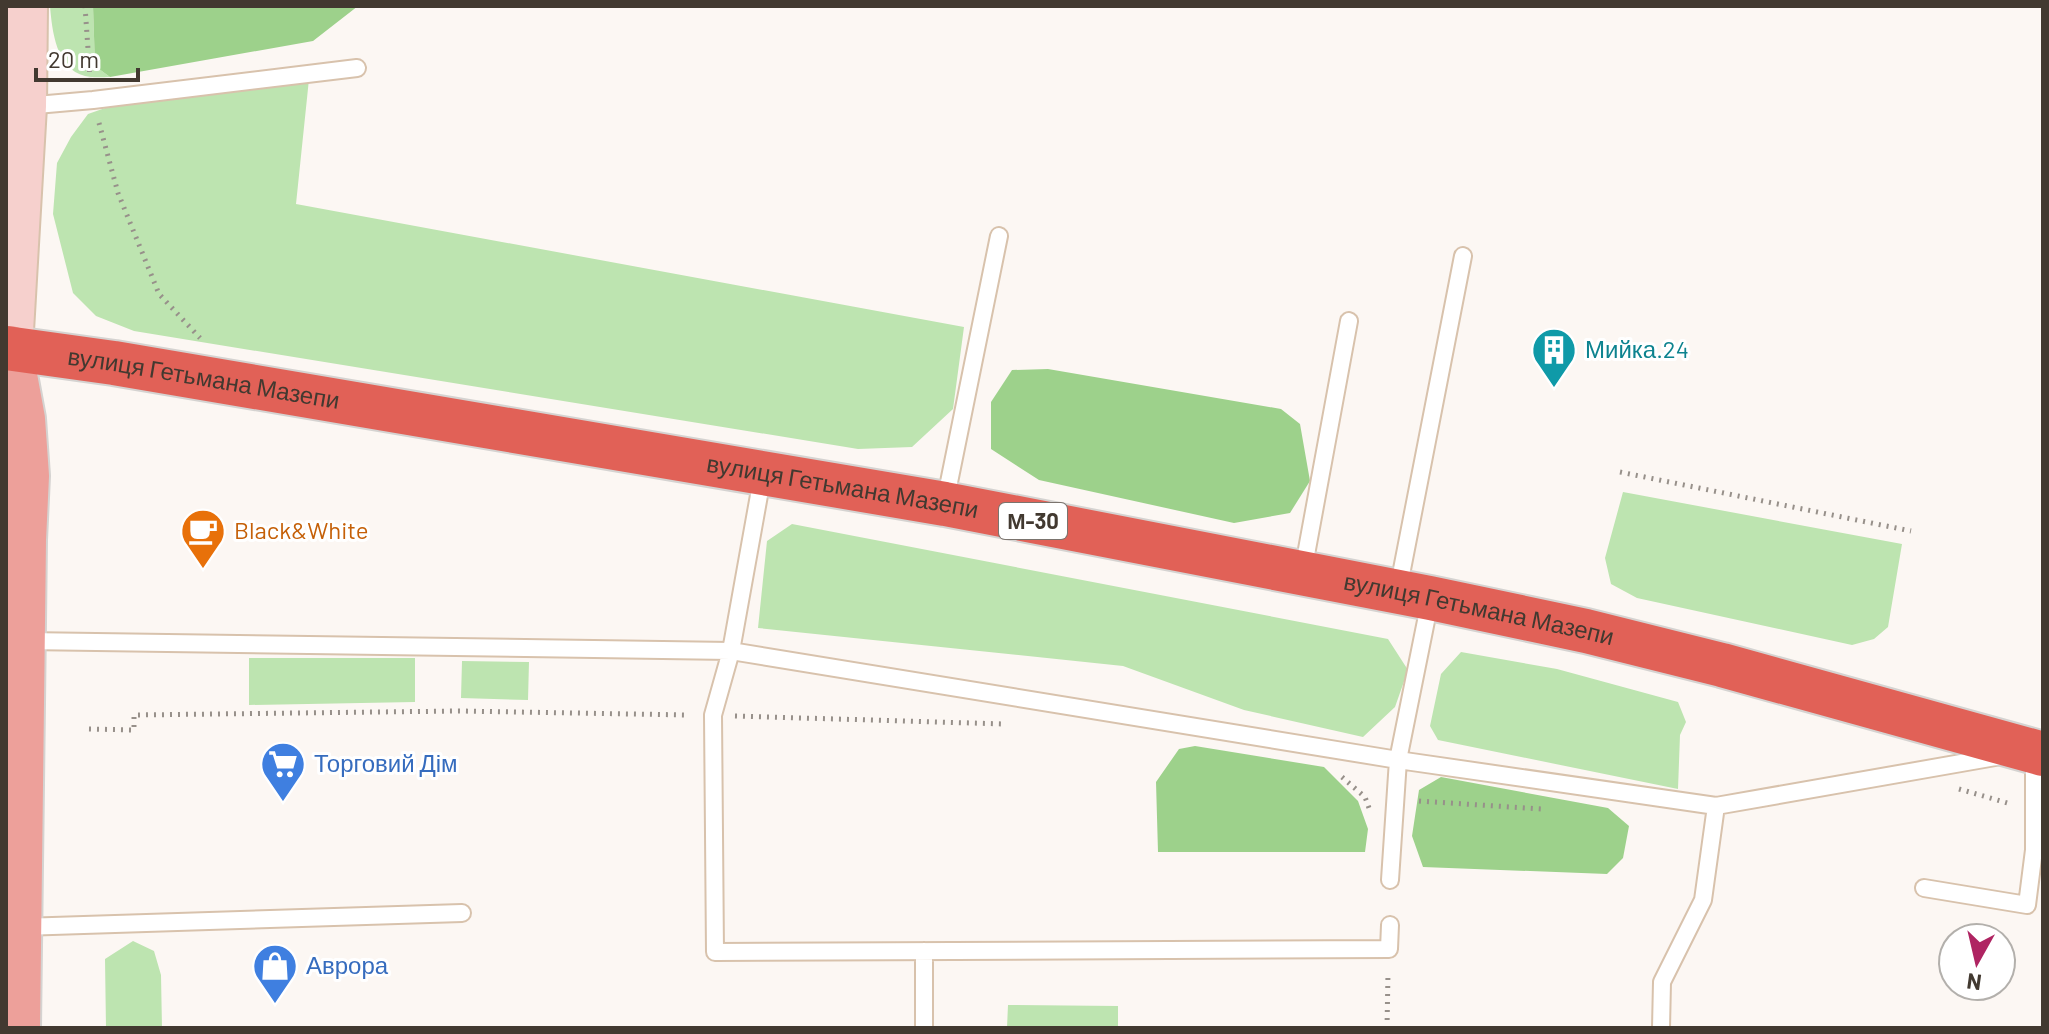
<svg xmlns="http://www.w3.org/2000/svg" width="2049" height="1034" font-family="Barlow,sans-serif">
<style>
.green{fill:#bde4b0}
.forest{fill:#9dd18b}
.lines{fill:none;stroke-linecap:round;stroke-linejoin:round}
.lane-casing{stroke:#d8c2ac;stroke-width:20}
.secondary-casing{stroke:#d8c2ac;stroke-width:48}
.primary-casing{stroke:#d5d3d1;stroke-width:48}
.highway-casing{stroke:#d5d3d1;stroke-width:48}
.path{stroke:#97908a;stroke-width:5;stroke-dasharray:2 6;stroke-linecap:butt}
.lane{stroke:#fff;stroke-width:16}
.secondary{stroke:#f6d0cd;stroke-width:44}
.primary{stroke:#eda09a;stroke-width:44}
.highway{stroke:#e16157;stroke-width:44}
.labels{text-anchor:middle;stroke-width:6;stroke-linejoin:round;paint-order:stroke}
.shield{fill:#fff;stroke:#7b746e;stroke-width:2}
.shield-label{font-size:22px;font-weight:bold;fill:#423930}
.culture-label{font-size:24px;fill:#0d838f;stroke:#fff;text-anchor:start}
.street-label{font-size:24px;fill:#423930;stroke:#fff}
.food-label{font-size:24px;fill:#c56008;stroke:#fff;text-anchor:start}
.shop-label{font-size:24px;fill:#366cbe;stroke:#fff;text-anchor:start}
</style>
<rect width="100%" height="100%" fill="#fcf7f3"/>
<path class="green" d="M50,6H93L95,66L110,77C103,77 92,78 85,76C56,69 52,30 50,6Z
M309,79L296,204L964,327L953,409L912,447L858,449L134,331L96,316L73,293L53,214L57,163L71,137L88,114L108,107Z
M1623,492L1902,544L1888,627L1874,639L1852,645L1637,598L1611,584L1605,558Z
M792,524L1388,639L1408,670L1395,707L1363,737L1244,710L1123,666L758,628L767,541Z
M1461,652L1557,669L1678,702L1686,722L1680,735L1678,789L1438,740L1430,726L1441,674Z
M249,658H415V702L249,705Z
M462,661L529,662L528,700L461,698Z
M133,941L154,951L161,975L162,1028H106L105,959Z
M1008,1005L1118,1006V1028H1007Z"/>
<path class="forest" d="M93,6H358L313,41L110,77L95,66Z
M1048,369L1281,409L1300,424L1310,481L1290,513L1234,523L1039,480L991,449V402L1012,370Z
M1195,746L1324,767L1358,801L1368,829L1365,852H1158L1156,782L1179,749Z
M1441,777L1608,808L1629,826L1623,858L1607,874L1423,867L1412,836L1419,790Z"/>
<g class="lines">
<g class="lane-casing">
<path id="lane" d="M25,106L93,100L357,68
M763,473L731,651L713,715L715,952L1389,949L1390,925
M945,502L999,236
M1303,571L1349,321
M1398,590L1463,256
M25,641L731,651L1398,760L1716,806L2001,756
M1390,880L1398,760L1430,601
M1924,888L2027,905L2034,850V753
M21,927L462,913
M924,1028V951
M1661,1028L1662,982L1703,900L1716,806"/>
</g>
<g class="secondary-casing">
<path id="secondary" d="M10,348L24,106L25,6"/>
</g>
<g class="primary-casing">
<path id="primary" d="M10,348L23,419L27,476L24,540L18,1028"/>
</g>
<g class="highway-casing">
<g id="highway">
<path id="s1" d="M6,348L114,363L945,504L1430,598L1586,631L1722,665L2043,754"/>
</g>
</g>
<path class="path" d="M85,6L90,78
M99,123L118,193L159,294L200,338
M1620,472L1911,531
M735,716L1005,724
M89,729L134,730V715L459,711L689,715
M1342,777L1365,797L1369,808
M1959,789L2011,804
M1419,801L1541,809
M1387,1028L1388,973"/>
<use href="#lane" class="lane"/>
<use href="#secondary" class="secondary"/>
<use href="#primary" class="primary"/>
<use href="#highway" class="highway"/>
</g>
<defs>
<g id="building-pin" transform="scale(2.3)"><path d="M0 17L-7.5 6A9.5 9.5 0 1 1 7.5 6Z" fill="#0f9aa8" stroke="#fff"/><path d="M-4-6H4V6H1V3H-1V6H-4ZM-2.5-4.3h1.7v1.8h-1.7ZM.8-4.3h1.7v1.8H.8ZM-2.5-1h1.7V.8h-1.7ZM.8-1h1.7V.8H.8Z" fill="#fff"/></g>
<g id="cafe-pin" transform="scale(2.3)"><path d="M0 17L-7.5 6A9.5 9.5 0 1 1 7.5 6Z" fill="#e8710a" stroke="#fff"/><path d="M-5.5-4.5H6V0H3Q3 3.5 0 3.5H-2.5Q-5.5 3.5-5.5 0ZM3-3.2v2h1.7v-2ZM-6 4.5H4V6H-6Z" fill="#fff"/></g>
<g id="supermarket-pin" transform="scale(2.3)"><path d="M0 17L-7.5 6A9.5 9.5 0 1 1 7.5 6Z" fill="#3f7fe0" stroke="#fff"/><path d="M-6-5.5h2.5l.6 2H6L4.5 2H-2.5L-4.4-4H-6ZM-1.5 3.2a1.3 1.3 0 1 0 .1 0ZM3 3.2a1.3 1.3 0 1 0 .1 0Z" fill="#fff"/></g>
<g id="shop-pin" transform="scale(2.3)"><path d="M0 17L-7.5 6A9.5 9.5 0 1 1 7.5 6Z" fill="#3f7fe0" stroke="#fff"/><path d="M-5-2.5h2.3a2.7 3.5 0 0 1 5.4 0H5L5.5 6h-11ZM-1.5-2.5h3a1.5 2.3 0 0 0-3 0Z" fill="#fff"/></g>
</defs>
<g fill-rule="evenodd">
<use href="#building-pin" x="1554" y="350"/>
<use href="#cafe-pin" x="203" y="531"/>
<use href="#supermarket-pin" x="283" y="764"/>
<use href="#shop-pin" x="275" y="966"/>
</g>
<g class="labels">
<rect class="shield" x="999" y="503" width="68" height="36" rx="6"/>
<g class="shield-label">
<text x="1033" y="529">М-30</text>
</g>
<g class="culture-label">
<text x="1585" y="358">Мийка.24</text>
</g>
<g class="street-label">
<text dy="8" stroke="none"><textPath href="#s1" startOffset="200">вулиця Гетьмана Мазепи</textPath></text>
<text dy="8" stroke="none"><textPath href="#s1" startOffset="848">вулиця Гетьмана Мазепи</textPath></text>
<text dy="8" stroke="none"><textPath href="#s1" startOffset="1496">вулиця Гетьмана Мазепи</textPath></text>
</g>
<g class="food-label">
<text x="234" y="539">Black&amp;White</text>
</g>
<g class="shop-label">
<text x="314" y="772">Торговий Дім</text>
<text x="306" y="974">Аврора</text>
</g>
</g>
<rect width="2049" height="1034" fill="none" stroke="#423930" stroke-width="16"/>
<g transform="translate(1977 962) rotate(188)"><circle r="38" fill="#ffffff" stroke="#b3b0ac" stroke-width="2"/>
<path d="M0-6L14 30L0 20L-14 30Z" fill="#af2462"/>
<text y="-12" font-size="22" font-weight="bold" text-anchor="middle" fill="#423930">N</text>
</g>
<path d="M36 68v12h102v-12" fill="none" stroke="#423930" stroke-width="4"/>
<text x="48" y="68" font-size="24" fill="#423930" stroke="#ffffff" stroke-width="6" paint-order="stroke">20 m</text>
</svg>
